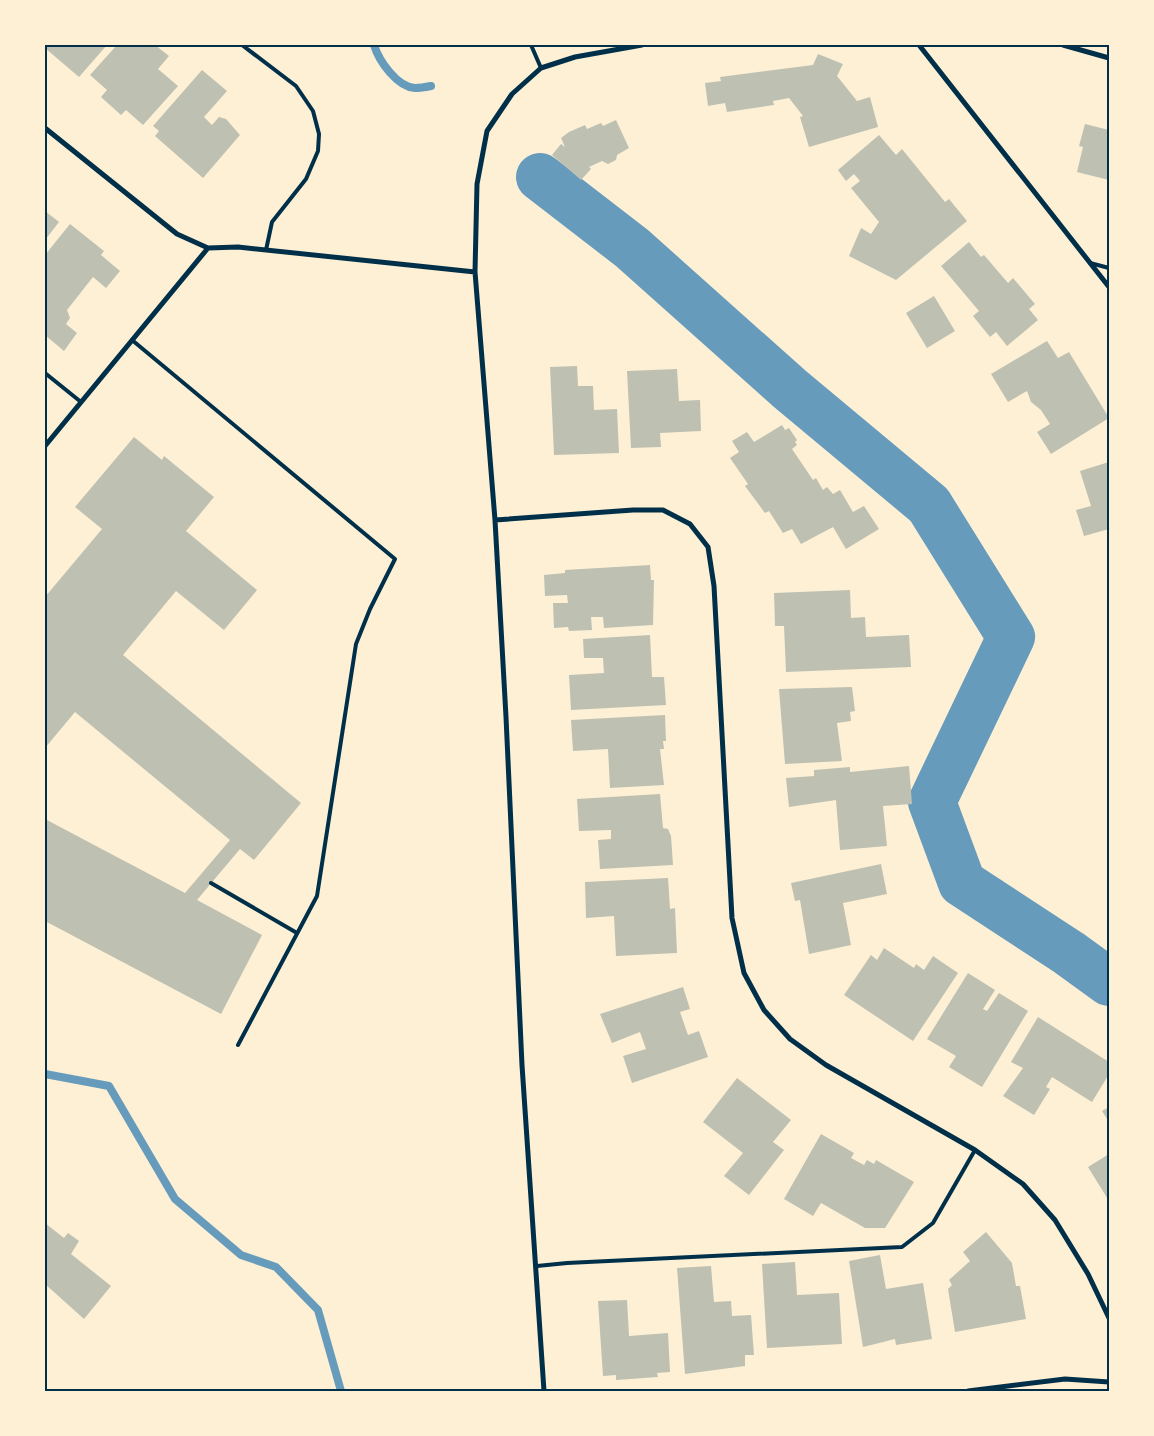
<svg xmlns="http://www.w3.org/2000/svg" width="1154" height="1436" font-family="'Sofia Sans Condensed',sans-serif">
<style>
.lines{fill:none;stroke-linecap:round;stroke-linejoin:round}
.stream{stroke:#669bbc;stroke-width:8}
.river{stroke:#669bbc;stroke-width:48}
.building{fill:#bec0b2}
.service{stroke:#003049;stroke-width:4}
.minor{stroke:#003049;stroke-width:5}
.neatline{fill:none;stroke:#003049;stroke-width:2}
</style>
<rect width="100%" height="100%" fill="#fdf0d5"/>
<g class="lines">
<path class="stream" d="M374,45C379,61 397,87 415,88C420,88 426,87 431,86
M45,1074L109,1086L175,1199L241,1255L276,1267L318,1310L341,1391"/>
<path class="river" d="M540,177L632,248L790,389L929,505L1011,637L932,802L962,883L1069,953L1109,982"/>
</g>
<path class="building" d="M45,45H107L79,77L45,48Z
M117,45H155L169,56L158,69L178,86L143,125L126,110L121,115L101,97L107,90L90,75Z
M818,54L843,64L837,76L857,101L870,97L878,127L809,147L800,117L803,116L789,98L773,101L774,105L727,112L725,103L708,106L705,83L721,81L720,77L813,65Z
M202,70L227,91L204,117L212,125L219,117L226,119L240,135L203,178L155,136L159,131L153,126Z
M616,120L629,148L617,155L616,160L608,164L602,161L589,167L591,169L581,180L552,155L561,144L565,147L561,138L569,132L585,125L587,129L601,123L603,126Z
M1085,124L1109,130V180L1077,172L1083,147L1079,146Z
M879,135L896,155L902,149L945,202L949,199L967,221L896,280L849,256L861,228L871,234L879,222L851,188L860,181L854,174L846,181L838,170Z
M45,211L59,222L45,240Z
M70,224L104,251L101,255L120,271L106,288L93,277L67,310L70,318L66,324L77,333L64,351L45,335V255Z
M969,242L981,257L984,255L1008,283L1013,278L1035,304L1029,309L1038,320L1007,346L996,332L990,337L973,316L979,311L941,266Z
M934,296L955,331L927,348L906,313Z
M1047,341L1058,358L1069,352L1109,418L1051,454L1037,432L1050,424L1041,410L1031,402L1027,391L1008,402L991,374Z
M577,366L578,386H593L594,410L617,409L619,453L554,455L550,367Z
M677,369L679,401L700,400L701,431L660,433L661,447L631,448L627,371Z
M782,425L785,430L789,428L797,440L795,442L797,445L792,449L813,480L816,478L823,490L827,487L833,494L840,490L853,512L864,506L879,529L846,549L833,527L801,544L792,529L783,533L769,511L765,513L745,486L748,484L730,458L739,452L732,441L747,432L754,442Z
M134,437L162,460L164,456L214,497L186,531L257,590L224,630L176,591L123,655L301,803L254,860L240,849L197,900L262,935L221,1014L45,921V819L185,893L230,840L75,712L45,748V597L102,529L75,507Z
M1109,462V529L1084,536L1076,510L1091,506L1080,471Z
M650,565L651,580H654L653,625L604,628L603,617H591L592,630L569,631L568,627L554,628L553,603H568L567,595L545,596L544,575L565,573V570Z
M850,590L851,618L865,617L866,637L909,635L911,667L786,672L784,626H775L774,593Z
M650,635L652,677H664L666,705L571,710L569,675L604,673L603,658H584L583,639Z
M852,687L855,711L850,712L851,721L837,723L842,761L785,764L779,689Z
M665,715L666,741H663L664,749H660L664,785L610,788L608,749L573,751L571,720Z
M909,766L912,804L883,806L887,846L840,850L836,800L789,807L786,778L814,776V770L850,767V772Z
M660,794L663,828L668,829L671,836L673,865L600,869L598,840L611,839V830L579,831L577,799Z
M881,864L887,894L843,903L851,945L809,954L800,900L795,901L791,883Z
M668,878L670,909L675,908L677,953L616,956L614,916L586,918L585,882Z
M884,948L914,968L916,964L924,970L933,956L958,973L913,1041L844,995L871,955L877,960Z
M968,973L995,990L983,1009L987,1011L999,993L1028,1011L982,1087L949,1067L956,1056L927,1039Z
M683,987L690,1009L680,1012L688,1035L699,1031L708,1057L632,1083L623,1056L646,1049L640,1032L612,1043L600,1014Z
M1038,1017L1109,1062V1074L1092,1102L1052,1077L1046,1087L1050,1089L1034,1115L1003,1096L1023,1068L1011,1062Z
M737,1078L791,1120L773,1142L784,1150L749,1195L724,1176L743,1153L703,1122Z
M1109,1107V1122L1102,1111Z
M821,1134L854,1153L851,1158L864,1165L867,1160L874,1164L876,1160L914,1182L885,1228H865L821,1203L813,1216L784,1199Z
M1109,1154V1201L1088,1167Z
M45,1223L64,1238L68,1233L79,1241L71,1254L111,1286L84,1319L45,1284Z
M986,1232L1012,1263L1016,1286H1020L1026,1319L955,1332L948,1289L952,1285L949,1280L970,1261L963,1252Z
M880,1255L886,1289L923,1283L932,1339L896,1345L895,1339L863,1347L849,1261Z
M795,1262L797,1295L839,1293L842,1344L767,1348L762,1264Z
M711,1266L714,1302L731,1301L732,1316L751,1315L754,1355H745V1366L685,1374L677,1268Z
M627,1300L629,1336L668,1333L670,1372L657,1373L658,1377L616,1380V1375L603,1376L598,1301Z"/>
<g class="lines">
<path class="service" d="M242,45L296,86L313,111L319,134L318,151L306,179L272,222L266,250
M531,45L541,68
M1090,263L1109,268
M132,340L395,559L370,609L356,644L317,896L238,1045
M45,373L81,402
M211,883L297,933
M537,1266L567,1263L902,1247L933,1223L975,1150"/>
<path class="minor" d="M919,45L1109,287
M1063,45L1109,58
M45,128L177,234L208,248L238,247L475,272
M45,446L208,248
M495,520L633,510H663L690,524L708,547L714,586L732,918L744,973L764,1010L790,1039L826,1065L975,1150L1023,1184L1055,1220L1088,1274L1109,1318
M544,1391L522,1065L506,717L495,520L475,272L477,184L487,131L512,94L541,68L575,57L642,45
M968,1391L1065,1379L1109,1382"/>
</g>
<rect width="1154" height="1436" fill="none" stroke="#fdf0d5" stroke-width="92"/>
<rect x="46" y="46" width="1062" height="1344" class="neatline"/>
</svg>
